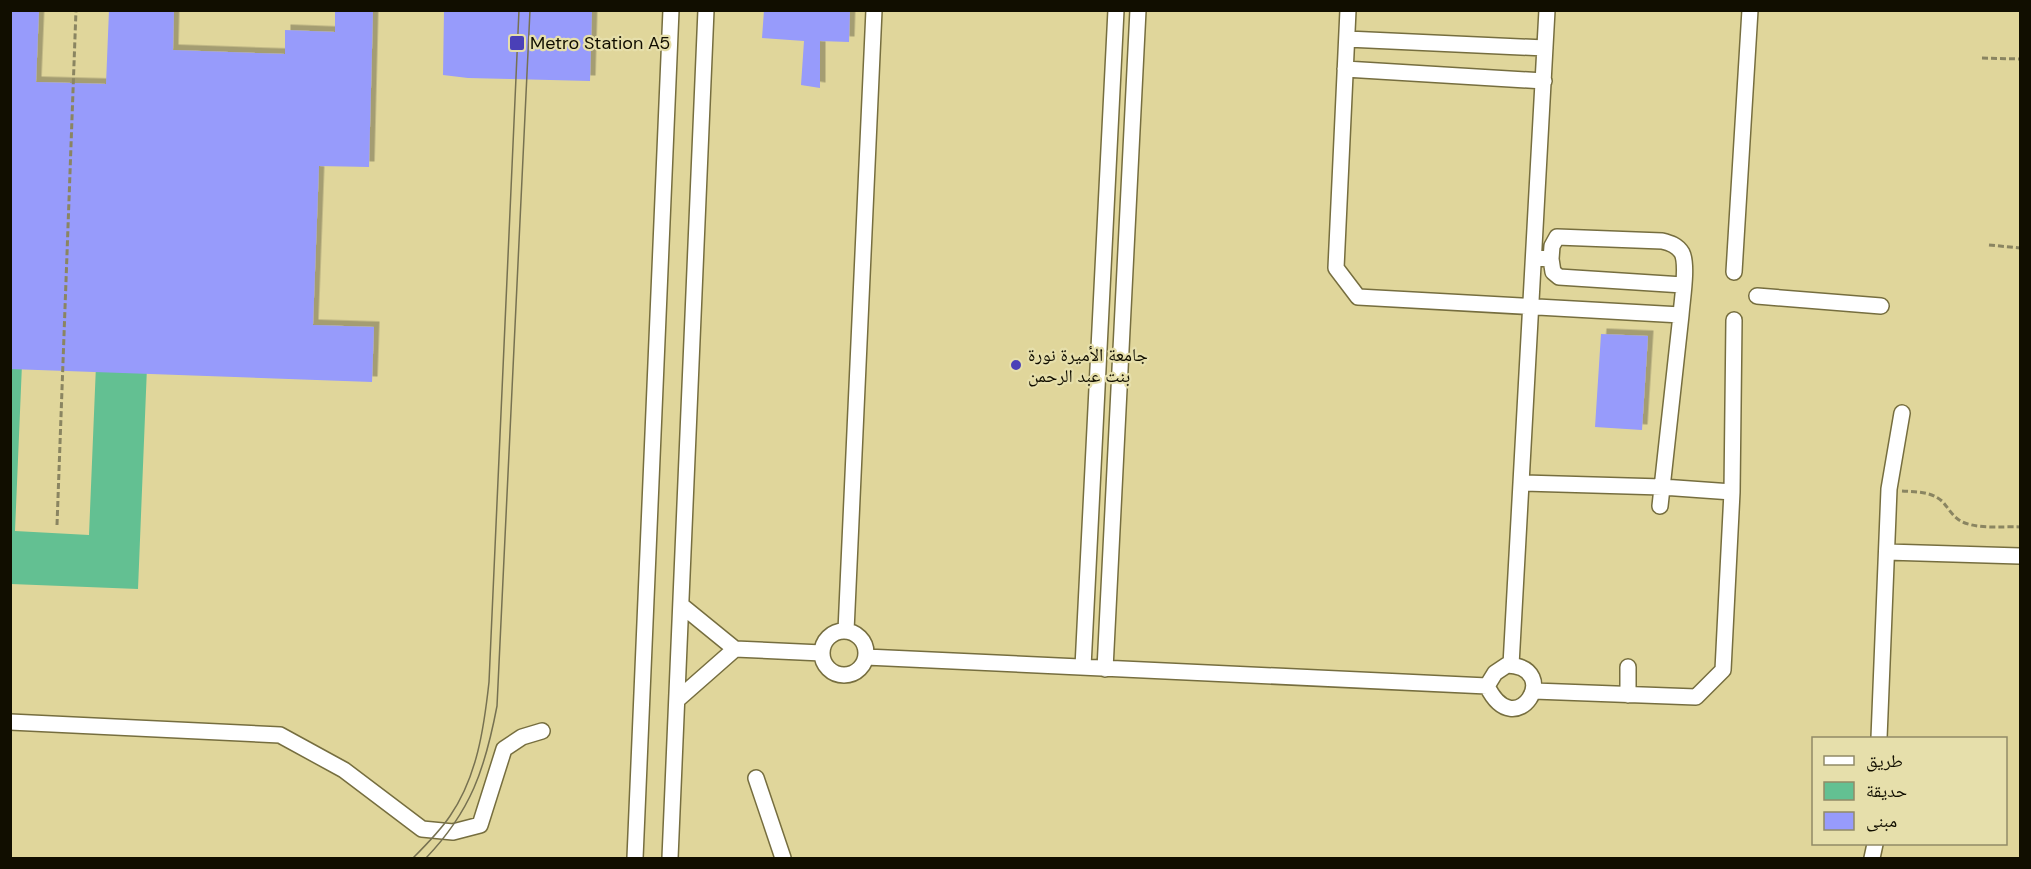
<svg xmlns="http://www.w3.org/2000/svg" width="2031" height="869" font-family="'DM Sans','Noto Naskh Arabic',sans-serif">
<style>
.built{fill:#e0d69b;fill-rule:evenodd}
.green{fill:#63c092}
.building{fill:#979bfb;filter:url(#shadow)}
.lines{fill:none;stroke-linecap:round;stroke-linejoin:round}
.minor-casing{stroke:#766e3f;stroke-width:18}
.path{stroke:#8a8561;stroke-width:3;stroke-dasharray:6 3;stroke-linecap:butt}
.minor{stroke:#fff;stroke-width:15}
.tram{stroke:#767151;stroke-width:1.5}
.poi-dot{fill:#4a40b7;stroke:#e6dfab;stroke-width:2}
.labels{text-anchor:middle;stroke-width:4.5;stroke-linejoin:round;paint-order:stroke}
.poi-label{font-size:18px;fill:#110e00;stroke:#e6dfab;text-anchor:start}
</style>
<defs>
<filter id="shadow"><feDropShadow dx="5.5" dy="-5.5" stdDeviation="0" flood-color="#0004"/></filter>
</defs>
<rect width="100%" height="100%" fill="#e6dfab"/>
<path class="built" d="M10,11H2020V858H11ZM1814,738H2006V844H1814Z"/>
<path class="green" d="M11,363L22,364L15,531L89,535L96,365L147,367L138,589L11,584Z"/>
<path class="building" d="M10,10H39L36,82L106,84L109,10H174L173,50L285,54V30L335,32V10H373L369,167L319,166L313,325L374,327L372,382L10,369Z
M444,10H592L590,81L468,78L443,75Z
M764,10H850L849,42L820,41V88L801,85L804,41L762,38Z
M1601,334L1648,336L1642,430L1595,427Z"/>
<g class="lines">
<g class="minor-casing">
<path id="minor" d="M1348,10L1336,268L1358,297L1681,315L1660,506
M1347,39L1545,48
M1345,69L1544,81
M1534,258L1551,259L1552,246L1557,237L1662,241C1670,243 1677,245 1682,253C1688,265 1682,300 1681,315
M1551,259L1553,272L1559,277L1683,285
M1734,272L1750,10
M1757,296L1881,306
M1521,483L1662,487L1732,492
M1887,552L2020,556
M846,631L874,10
M822 653a22 22 0 1 1 44 0a22 22 0 1 1-44 0Z
M735,649L822,653
M866,657L1487,686
M1507,665C1564,667 1516,746 1487,686L1495,673Z
M1511,665L1547,10
M1083,667L1116,10
M1105,669L1138,10
M1534,691L1696,697L1723,670L1732,492L1734,320
M1628,695V667
M677,700L735,649L681,605
M10,722L280,735L344,770L422,829L453,832L480,825L504,749L522,737L542,731
M1879,738L1889,489L1902,413
M756,778L783,858
M635,858L671,10
M670,858L706,10
M1872,858L1875,844"/>
</g>
<path class="path" d="M1982,58L2020,59
M1989,245L2020,248
M1902,491C1917,492 1931,491 1943,502C1948,508 1952,515 1959,520C1975,530 2002,526 2020,527
M57,525L76,10"/>
<use href="#minor" class="minor"/>
<path class="tram" d="M413,858C426,845 440,831 450,816C477,777 484,728 489,682L519,10
M426,858C471,811 485,769 497,706L530,10"/>
</g>
<g class="poi-dot">
<rect x="509" y="35" width="16" height="16" rx="3"/>
<circle cx="1016" cy="365" r="6"/>
</g>
<g class="labels">
<g class="poi-label">
<text x="530" y="49">Metro Station A5</text>
<text x="1028" y="361">جامعة الأميرة نورة<tspan x="1028" dy="21">بنت عبد الرحمن</tspan></text>
</g>
</g>
<rect width="2031" height="869" fill="none" stroke="#110e00" stroke-width="24"/>
<rect x="1812" y="737" width="195" height="108" fill="#e6dfab" stroke="#918b67" stroke-width="1.5"/>
<rect x="1824" y="756" width="30" height="9" fill="#ffffff" stroke="#918b67" stroke-width="1.5"/>
<text x="1866" y="767" font-size="18" fill="#110e00">طريق</text>
<rect x="1824" y="782" width="30" height="18" fill="#63c092" stroke="#918b67" stroke-width="1.5"/>
<text x="1866" y="797" font-size="18" fill="#110e00">حديقة</text>
<rect x="1824" y="812" width="30" height="18" fill="#979bfb" stroke="#918b67" stroke-width="1.5"/>
<text x="1866" y="827" font-size="18" fill="#110e00">مبنى</text>
</svg>
